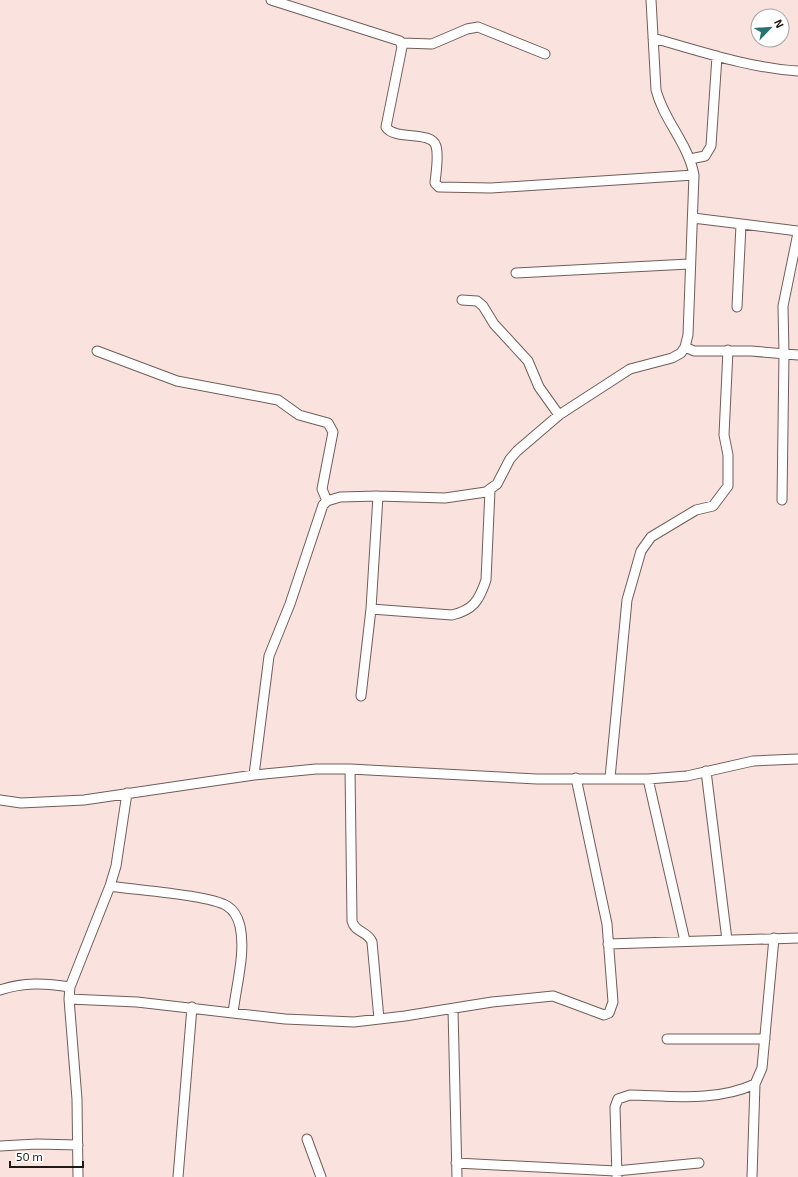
<svg xmlns="http://www.w3.org/2000/svg" width="798" height="1177" font-family="'Exo 2',sans-serif">
<style>
.lines{fill:none;stroke-linecap:round;stroke-linejoin:round}
.street-casing{stroke:#705d58;stroke-width:11}
.street{stroke:#fff;stroke-width:9}
</style>
<rect width="100%" height="100%" fill="#fae3de"/>
<g class="lines">
<g class="street-casing">
<path id="street" d="M271,0L400,41L402,47L386,127C395,141 431,130 436,146C439,156 436,172 435,183L439,187L491,188L694,175
M653,38C700,51 749,68 798,71
M402,43L432,44L467,29L478,27L545,54
M690,159L705,156L711,146L717,56
M693,218L798,231
M516,273L689,264
M462,300L477,301L483,306L494,324L528,361L539,387L559,415
M737,307L741,225
M685,347L694,351H751L798,355
M97,351L177,381L278,400L299,415L328,423L333,432L322,489L327,501
M782,500L784,354L783,306L798,233
M371,609L452,615C473,610 479,601 486,580L490,490
M361,696L371,609L378,496
M350,769L352,921C355,933 368,931 372,942L379,1019
M706,771L727,940
M254,775L269,656L290,604L323,505L327,501L340,497L378,496L445,498L486,492L497,484L510,459L517,451L559,415L630,369L672,358L681,353L685,347L688,335L694,175C688,143 664,121 656,90L651,0
M610,778L627,600L641,551L651,537L696,510L713,506L728,486V455L724,435L728,350
M648,779L685,941
M0,800L21,803L84,800L254,775L316,769H350L537,779H648L687,776L753,761L798,759
M110,886C134,890 210,895 227,906C234,910 238,918 240,926C246,953 236,986 233,1013
M608,944L798,938
M0,990C24,982 45,983 70,987
M69,999L137,1002L285,1019L354,1022L405,1016L492,1002L553,996L604,1015L609,1013L613,1002L607,924L576,778
M453,1009L457,1177
M667,1039H765
M307,1139L321,1177
M0,1146L37,1144L78,1145
M456,1163L616,1171L699,1163
M78,1177L77,1099L69,999L70,987L110,886L116,866L127,793
M178,1177L192,1007
M617,1177L615,1107L618,1099L630,1095C672,1096 716,1102 755,1084L762,1068L774,938
M752,1177L755,1084"/>
</g>
<use href="#street" class="street"/>
</g>
<g transform="translate(770 28) rotate(65)"><circle r="19" fill="#ffffff" stroke="#a6a3a2"/>
<path d="M0-3L7 15L0 10L-7 15Z" fill="#277271"/>
<text y="-6" font-size="11" font-weight="bold" text-anchor="middle" fill="#211917">N</text>
</g>
<path d="M10 1161v6h73v-6" fill="none" stroke="#211917" stroke-width="2"/>
<text x="16" y="1161" font-size="12" fill="#211917" stroke="#ffffff" stroke-width="3" paint-order="stroke">50 m</text>
</svg>
